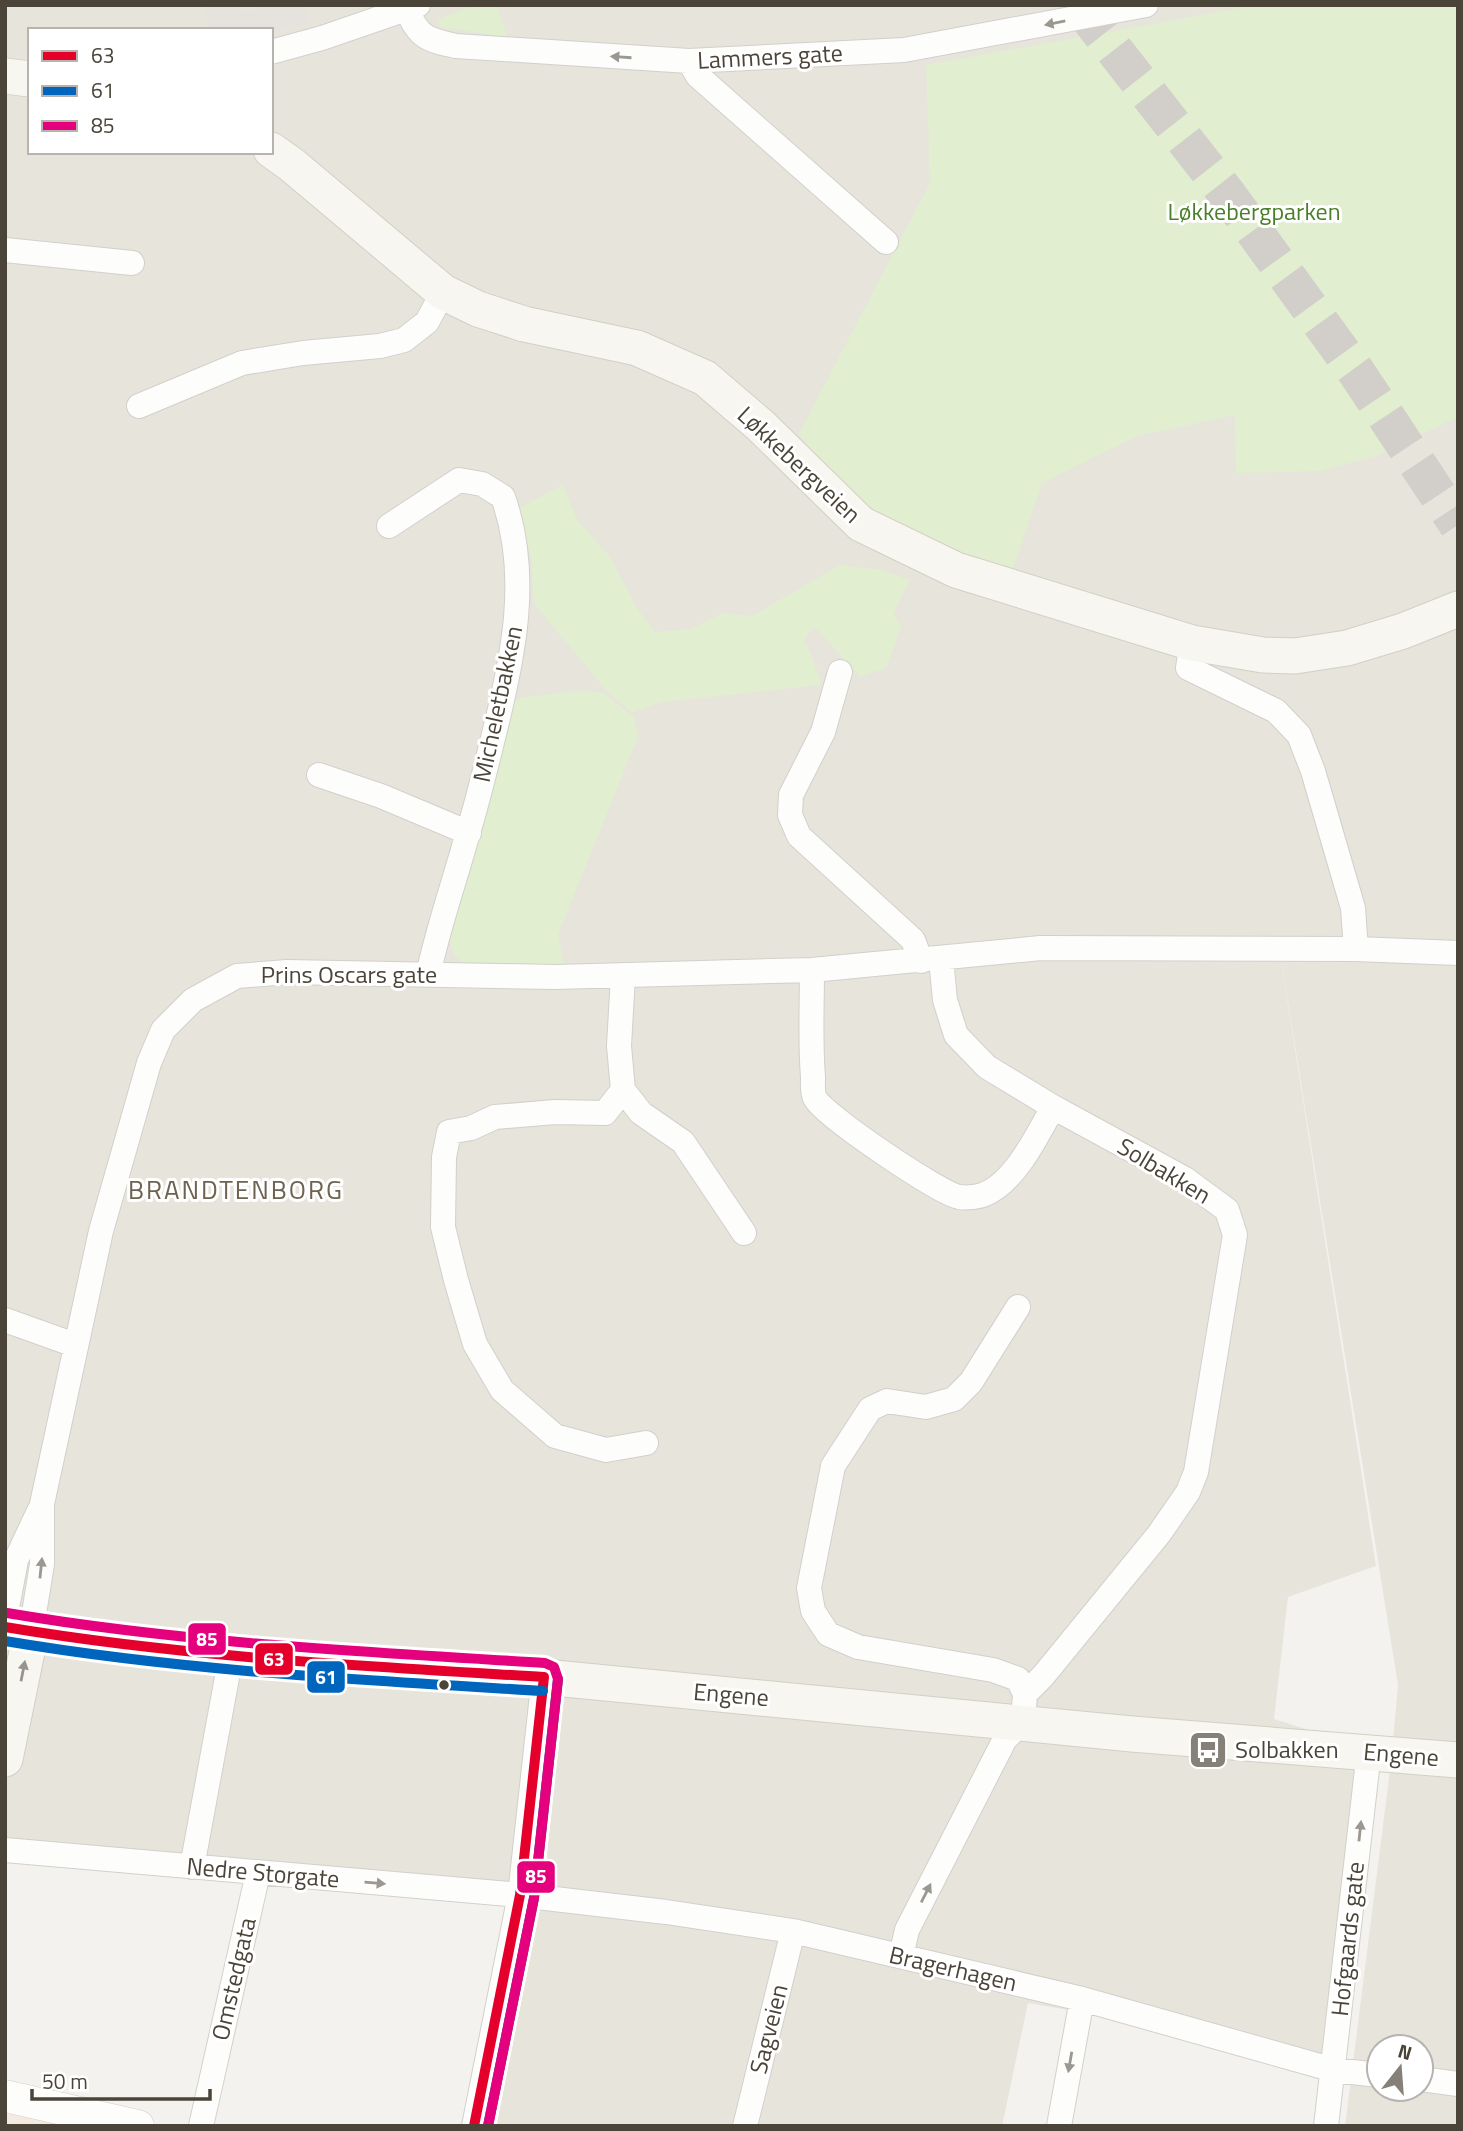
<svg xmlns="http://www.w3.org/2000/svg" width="1463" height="2131" font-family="'Titillium Web',sans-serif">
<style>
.residential{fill:#e7e4dc;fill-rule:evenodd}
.commercial{fill:#f3ebdf}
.green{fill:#e1eecf}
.parking{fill:#e6e3df}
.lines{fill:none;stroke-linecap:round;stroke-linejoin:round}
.primary-tunnel{stroke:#d2cfca;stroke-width:38;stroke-dasharray:38 19;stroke-linecap:butt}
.minor-casing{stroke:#d2d0cb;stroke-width:26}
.tertiary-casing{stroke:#d2d0cb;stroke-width:33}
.secondary-casing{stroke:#d3cfc5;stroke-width:37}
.minor{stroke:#fdfdfc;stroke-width:24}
.tertiary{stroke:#fdfdfc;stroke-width:32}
.secondary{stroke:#f7f6f1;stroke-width:35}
.bus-1-casing{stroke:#fff;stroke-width:16}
.bus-2-casing{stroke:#fff;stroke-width:16}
.bus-3-casing{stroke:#fff;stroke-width:16}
.bus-1{stroke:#e4002b;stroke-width:10}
.bus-2{stroke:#0065bd;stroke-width:10}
.bus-3{stroke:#e5007d;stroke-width:10}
.oneway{fill:#9b9791}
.oneway2{fill:#98948c}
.bus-dot{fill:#4b4439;stroke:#fff;stroke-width:2.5}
.labels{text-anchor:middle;stroke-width:6;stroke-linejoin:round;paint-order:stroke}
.street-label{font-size:24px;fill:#4b4439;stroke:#fff}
.park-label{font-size:24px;fill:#4a7f2a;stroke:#fff}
.poi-label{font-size:24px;fill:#4b4439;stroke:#fff;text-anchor:start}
.neighbourhood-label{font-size:26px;letter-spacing:2px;fill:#6e6250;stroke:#fff}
.line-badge{stroke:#fff;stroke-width:2.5}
.badge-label{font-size:19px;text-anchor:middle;font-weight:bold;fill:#fff}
</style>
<rect width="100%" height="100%" fill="#f4f2ee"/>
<path class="residential" d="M5,5H1458V2126H1345L1391,1762L1398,1685L1276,928L1376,1566L1288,1597L1274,1719L1360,1746L1324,2054L1028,2003L1002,2126H497L532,1886L5,1838ZM30,30H271V143L256,152H30ZM1379,2047H1421V2089H1379Z"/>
<path class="commercial" d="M5,2096L138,2126H5Z"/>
<path class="green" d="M477,5H497L507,37L440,27L438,21L443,17Z
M1256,5H1458V417L1376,456L1320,471L1236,473L1235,415L1137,436L1042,483L1011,573L902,528L842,489L799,434L930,183L926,65Z
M563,485L577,520L611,558L635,605L654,632L692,629L722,613L752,616L840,565L881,570L910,580L893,614L901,625L887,668L860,676L814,626L803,641L808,647L822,685L661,702L632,713L606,690L533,602L532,562L519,508Z
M575,691L602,692L634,717L638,737L558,934L564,966L463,963L453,954L450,940L512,699Z"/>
<path class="parking" d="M239,5L242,11L258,10V5H304L308,23L271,32V30H209L205,6Z"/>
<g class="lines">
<path class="primary-tunnel" d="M1079,5L1227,194L1357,373L1458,525"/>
<g class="minor-casing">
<path id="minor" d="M407,9C418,38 428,40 456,46L689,61L904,50L1146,5
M271,52L322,38L418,5
M689,61L698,76L886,242
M5,250L132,263
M139,406L242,363L303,353L380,346L404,340L427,322L443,292
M389,526L459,480L482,484L503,497C531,576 513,659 493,738C485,771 477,804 467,836C454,883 438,928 428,975
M1192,643L1188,668L1276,711L1299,735L1313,771L1353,908L1356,949
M840,672L823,732L791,795L790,815L799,836L913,940L921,961
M319,775L381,796L469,833
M941,959L945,1000L956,1035L987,1067L1053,1107L1185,1179L1227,1210L1235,1235L1196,1472L1188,1492L1159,1534L1043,1676L1025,1694
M812,970C812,1005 810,1041 813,1077C813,1083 812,1092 815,1098C823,1115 939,1193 959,1197C966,1198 979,1197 985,1194C1015,1182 1038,1134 1053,1107
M623,975L619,1046L623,1090L605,1113L555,1112L495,1117L471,1128L449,1132L444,1157L443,1227L456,1280L475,1344L502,1390L555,1436L606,1450L646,1443
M623,1090L641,1113L683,1142L744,1233
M5,1320L75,1345
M5,1618L16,1560L39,1511
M31,1632L42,1564V1504L101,1231L149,1063L163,1030L193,1000L237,976L287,972L555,977L812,970L1041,948L1356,949L1458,953
M5,1850L520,1895L666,1912L793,1931L1082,1999L1334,2070L1379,2075
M192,1867L231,1656
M901,1956L907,1930L1005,1739L1023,1722L1025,1694L1018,1679L993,1670L858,1647L828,1634L813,1611L809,1588L833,1466L870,1409L887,1401L926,1407L954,1399L971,1382L1018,1307
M1421,2079L1458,2084
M201,2126L258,1873
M474,2126L520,1895L544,1677
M745,2126L793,1931
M1059,2126L1082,1999
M1326,2126L1369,1752"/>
</g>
<g class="tertiary-casing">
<path id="tertiary" d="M5,2096L138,2126"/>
</g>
<g class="secondary-casing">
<path id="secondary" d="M5,76L30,79
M271,150L292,165L443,292L478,309L524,324L637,348L705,378L761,426L861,524L956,570L1192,643L1263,655L1295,656L1347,648L1403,631L1458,609
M5,1627L51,1635L231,1656L544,1677L1132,1734L1458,1760
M5,1759L31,1632"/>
</g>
<use href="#minor" class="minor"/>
<use href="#tertiary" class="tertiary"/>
<use href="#secondary" class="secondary"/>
<g class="bus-1-casing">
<path id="bus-1" d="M5,1627C184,1657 364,1666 544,1677
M474,2126L520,1895L544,1677"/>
</g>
<g class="bus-2-casing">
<path id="bus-2" d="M5,1641C183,1671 363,1680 543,1691
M488,2126L534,1898L558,1679"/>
</g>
<g class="bus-3-casing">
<path id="bus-3" d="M7,1613C185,1643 365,1652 545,1663L554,1667L558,1679L534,1898L488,2126"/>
</g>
<use href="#bus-1" class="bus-1"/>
<use href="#bus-2" class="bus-2"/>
<use href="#bus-3" class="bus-3"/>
</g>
<defs><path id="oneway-solid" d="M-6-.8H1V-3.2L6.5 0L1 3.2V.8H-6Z" transform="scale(1.75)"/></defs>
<g class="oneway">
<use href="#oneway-solid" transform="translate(1055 23) rotate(169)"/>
<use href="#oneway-solid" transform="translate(621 57) rotate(-176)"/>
<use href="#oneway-solid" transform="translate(41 1568) rotate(-84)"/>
<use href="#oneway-solid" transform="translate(1360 1831) rotate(-84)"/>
<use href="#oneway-solid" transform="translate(375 1883) rotate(5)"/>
<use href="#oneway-solid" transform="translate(926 1893) rotate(-63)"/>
<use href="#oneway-solid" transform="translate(1070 2062) rotate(100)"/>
</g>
<use class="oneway2" href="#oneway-solid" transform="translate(23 1671) rotate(-79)"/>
<defs>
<g id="bus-square" transform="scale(2.0125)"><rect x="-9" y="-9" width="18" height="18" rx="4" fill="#868178" stroke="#fff"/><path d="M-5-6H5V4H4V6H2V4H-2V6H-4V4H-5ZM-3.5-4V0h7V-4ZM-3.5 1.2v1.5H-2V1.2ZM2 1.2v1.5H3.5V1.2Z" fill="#fff"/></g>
</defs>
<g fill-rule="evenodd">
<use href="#bus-square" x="1208" y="1750"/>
</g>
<circle class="bus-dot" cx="444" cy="1685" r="6"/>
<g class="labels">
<g class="street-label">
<text transform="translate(770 57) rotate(-3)" y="8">Lammers gate</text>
<text transform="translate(799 465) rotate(43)" y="8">Løkkebergveien</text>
<text transform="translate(498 704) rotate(-78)" y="8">Micheletbakken</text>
<text x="349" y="983">Prins Oscars gate</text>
<text transform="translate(1164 1171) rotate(31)" y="8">Solbakken</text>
<text transform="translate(731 1695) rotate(5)" y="8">Engene</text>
<text transform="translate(1401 1755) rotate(5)" y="8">Engene</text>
<text transform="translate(263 1873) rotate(5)" y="8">Nedre Storgate</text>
<text transform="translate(1348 1939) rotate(-84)" y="8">Hofgaards gate</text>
<text transform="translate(953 1969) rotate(13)" y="8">Bragerhagen</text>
<text transform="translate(234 1979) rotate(-77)" y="8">Omstedgata</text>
<text transform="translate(769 2029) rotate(-76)" y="8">Sagveien</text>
</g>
<g class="park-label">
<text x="1254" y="220">Løkkebergparken</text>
</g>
<g class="poi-label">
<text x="1235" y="1758">Solbakken</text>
</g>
<g class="neighbourhood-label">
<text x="236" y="1199">BRANDTENBORG</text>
</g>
</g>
<g class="line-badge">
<rect x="187" y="1622" width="40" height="34" rx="7" fill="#e5007d"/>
<rect x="254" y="1642" width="40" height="34" rx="7" fill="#e4002b"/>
<rect x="306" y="1660" width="40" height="34" rx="7" fill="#0065bd"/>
<rect x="516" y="1860" width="40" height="34" rx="7" fill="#e5007d"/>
</g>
<g class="badge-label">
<text x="207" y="1646">85</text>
<text x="274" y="1666">63</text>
<text x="326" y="1684">61</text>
<text x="536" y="1883">85</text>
</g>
<rect width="1463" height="2131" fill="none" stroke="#4b4439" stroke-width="14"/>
<rect x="28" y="28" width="245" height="126" fill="#ffffff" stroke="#b7b4b0" stroke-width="2"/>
<rect x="42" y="51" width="35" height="10" fill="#e4002b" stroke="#b7b4b0" stroke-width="2"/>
<text x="91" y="63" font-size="21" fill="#4b4439">63</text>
<rect x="42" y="86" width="35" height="10" fill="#0065bd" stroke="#b7b4b0" stroke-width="2"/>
<text x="91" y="98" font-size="21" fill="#4b4439">61</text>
<rect x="42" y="121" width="35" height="10" fill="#e5007d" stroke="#b7b4b0" stroke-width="2"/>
<text x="91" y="133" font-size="21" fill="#4b4439">85</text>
<g transform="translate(1400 2068) rotate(17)"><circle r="33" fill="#ffffff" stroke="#b7b4b0" stroke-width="2"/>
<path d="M0-5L12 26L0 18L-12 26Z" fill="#868178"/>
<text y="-10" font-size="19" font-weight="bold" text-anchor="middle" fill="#4b4439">N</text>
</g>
<path d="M32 2089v10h178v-10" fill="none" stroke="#4b4439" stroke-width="3.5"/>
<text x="42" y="2089" font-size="21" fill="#4b4439" stroke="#ffffff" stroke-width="5" paint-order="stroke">50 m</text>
</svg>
